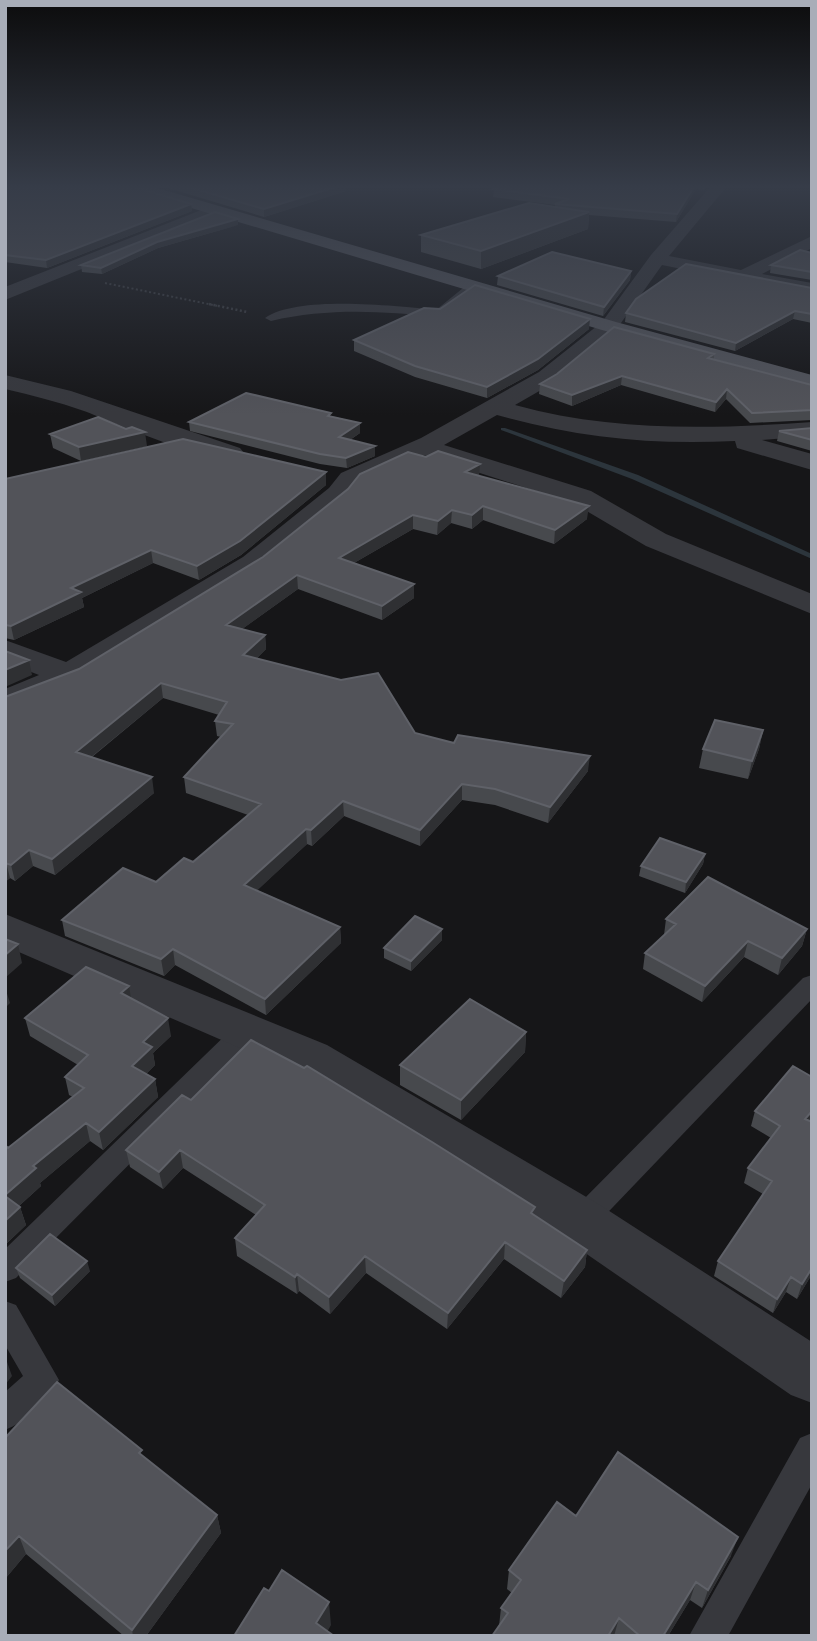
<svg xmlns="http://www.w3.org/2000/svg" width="817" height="1641" font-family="'PT Sans',sans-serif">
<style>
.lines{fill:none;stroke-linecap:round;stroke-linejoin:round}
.stream{fill:#2c353c;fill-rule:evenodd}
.path-far1{stroke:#3d3f44;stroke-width:2;stroke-dasharray:2 2.5;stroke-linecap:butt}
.path{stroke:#3d3f44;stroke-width:2.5;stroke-dasharray:2 2.5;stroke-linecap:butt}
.lane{fill:#37383d;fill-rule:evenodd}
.street{fill:#37383d;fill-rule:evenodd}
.primary{fill:#53555c;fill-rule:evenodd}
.wall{fill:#47494d}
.shaded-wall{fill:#2f3033}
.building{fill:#525359;stroke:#5f6168;stroke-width:2}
</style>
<rect width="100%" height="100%" fill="#161618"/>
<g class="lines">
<path class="stream" d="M501,428H505L638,475L812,554V559L632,479L501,430Z"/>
<path class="path-far1" d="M105,283L218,306"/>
<path class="path" d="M209,304L247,312"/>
<path class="lane" d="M468,284L477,286L438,317C381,311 327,308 271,321L265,318C298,295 396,306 436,310Z
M812,975V999L591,1230L581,1234L571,1230L567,1221L571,1212L803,978Z
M246,1022L255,1024L259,1031L255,1038L16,1278L5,1282V1249L237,1024Z
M5,1301L16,1305L59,1380C50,1400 25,1422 5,1430V1392L23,1376L5,1345Z
M812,1433V1484L728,1636H689L800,1438Z"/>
<path class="street" d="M712,185H728L669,256L741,270L812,236V248L762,274L812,283V295L662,265L616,330L555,382L515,405C613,432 711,429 812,422V436L762,440L812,454V470L737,448L735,441C651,445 578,438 497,415L444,445L591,491L666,534L812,594V614L646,546L573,503L424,455L359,485L347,500L263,569L80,682L5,711V689L39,675L5,662V640L66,662L243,557L329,488L341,473L421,438L539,372L602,322L651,255Z
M214,205L220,207L222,210L220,213L5,300V287Z
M5,375L71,391L240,448L244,453L240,458C211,466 116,423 84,411C58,402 32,395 5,389Z
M5,914L327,1045L600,1205L812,1342V1403L791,1395L562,1237L293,1071L5,946Z"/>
<path class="primary" d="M122,185H147L616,322L812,375V389L602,330L124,188Z"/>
</g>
<path class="wall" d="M5,185L191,204L192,211L47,268L5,262Z
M158,185H345L346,191L264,217Z
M495,185H708L704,190L696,189L676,222L589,215L588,229L481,269L421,252V235L555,207V205L493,197Z
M238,225L158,248L102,274L82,272L81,265Z
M812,253V280L770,273L771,265Z
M631,271L630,280L603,316L497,285L498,276Z
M812,288V323L793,319L735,351L625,322L626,313Z
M589,329L538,370L487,398L415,377L354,351V340Z
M714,354V359L812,385V420L750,423L726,399L715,412L621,385L572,406L539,394L540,384Z
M331,416L360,423V433L350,440L375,446V456L347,468L320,464L190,431L189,422Z
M812,428V451L777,441L779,431Z
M126,429L147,446L81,461L53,448L50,434Z
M479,476L587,519L554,544L483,520L472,529L451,523L437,535L413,529L354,563L414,584V598L382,620L298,589L242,629L265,635L266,649L257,658L415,733L454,743L588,771L548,823L495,805L462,800L420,846L344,816L312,846L307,844L257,890L340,927L341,943L266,1015L175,965L164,976L65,936L62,920L156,882L193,862L248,815L186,793L184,777L221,737L217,736L215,721L219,715L163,698L92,757L154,793L55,875L33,866L15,881L10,878L5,882V697L79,669Z
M5,479L326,485L241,555L199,580L153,563L82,598L84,607L14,640L5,638Z
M763,730L759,749L748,779L699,768L703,749Z
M705,854L703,864L685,893L639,876L641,866Z
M666,919L807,929L802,946L778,975L744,957L702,1002L643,969L645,953L664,935Z
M442,929V940L411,971L384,958V948Z
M131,998L171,1036L153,1053L155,1065L146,1074L155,1079L158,1097L103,1150L90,1141L40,1183L41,1186L19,1206L20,1207L26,1225L5,1245V1145L8,1148L73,1097L69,1095L65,1077L78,1065L30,1036L25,1018Z
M526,1032L525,1052L461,1120L400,1085V1065Z
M812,1077V1274L797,1299L786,1292L773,1313L714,1276L718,1261L763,1194L744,1183L748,1168L771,1138L751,1126L755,1111Z
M191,1100L534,1215L587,1250L585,1267L561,1298L504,1259L447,1329L366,1273L330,1314L299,1291L297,1294L237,1256L235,1238L256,1215L183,1168L163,1189L130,1167L126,1150Z
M16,1268L90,1271L55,1306L20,1278Z
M5,1438L144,1457L217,1515L221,1533L146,1636H124L26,1554L5,1579Z
M576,1516L731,1556L702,1608L690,1600L668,1636H492L499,1626L501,1608L512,1593L507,1589L509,1570Z"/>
<path class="shaded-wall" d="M342,185H345L346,191L264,217V209Z
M695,185H696V189L676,222L677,214Z
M191,204L192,211L47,268L46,260Z
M589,212L588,229L481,269V251Z
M238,219V225L158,248L102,274L101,268L157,242Z
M631,271L630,280L603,316L604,307Z
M795,311L793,319L735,351L736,343Z
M590,319L589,329L538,370L487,398V387Z
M622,376L621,385L572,406V395Z
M727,389L726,399L715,412L716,402Z
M360,423V433L339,447V437Z
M145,432L147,446L81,461L79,447Z
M375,446V456L347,468L346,458Z
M480,464L479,477L465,472Z
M326,472V485L241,555L199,580L197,566Z
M483,506V520L472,529V515Z
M589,506L587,519L554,544L555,530Z
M452,510L451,523L437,535L438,521Z
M413,515V529L340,571L339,558Z
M151,550L153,563L82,598L84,607L14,640L11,626L71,588Z
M297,575L298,589L227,640L226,625Z
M414,584V598L382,620V606Z
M265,635L266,649L245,670L243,655Z
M29,660L32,675L5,687V670Z
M161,683L163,698L79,767L76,752Z
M763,730L759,749L748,779L752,761Z
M590,756L588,771L548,823L550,807Z
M152,777L154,793L55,875L52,859Z
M462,784V800L420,846V830Z
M343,801L344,816L312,846L311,830Z
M306,829L307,844L246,901L244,885Z
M29,850L33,866L15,881L11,865Z
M705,854L703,864L685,893L686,882Z
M6,862L10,878L5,882V863Z
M340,927L341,943L266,1015L265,999Z
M442,929V940L411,971V961Z
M807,929L802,946L778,975L782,958Z
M748,941L744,957L702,1002L705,986Z
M18,944L22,963L5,978V955Z
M173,949L175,965L164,976L161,959Z
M129,986L132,1004L121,993Z
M5,987L10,1003L5,1008Z
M168,1018L171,1036L153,1053L155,1065L136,1084L132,1066L143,1042Z
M526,1032L525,1052L461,1120V1100Z
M155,1079L158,1097L103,1150L99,1132Z
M812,1111V1121L801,1134L805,1119Z
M86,1123L90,1141L40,1183L41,1186L10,1214L5,1199V1195L33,1166Z
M180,1150L183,1168L163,1189L159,1172Z
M20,1207L26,1225L5,1245V1221Z
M505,1242L504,1259L447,1329L448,1313Z
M587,1250L585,1267L561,1298L564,1281Z
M365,1256L366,1273L330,1314L329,1297Z
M87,1261L90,1271L55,1306L52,1295Z
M812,1268V1274L797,1299L802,1284Z
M297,1274L299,1291L297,1294L295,1277Z
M791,1277L786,1292L773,1313L777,1299Z
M6,1359L12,1376L5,1385V1360Z
M217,1515L221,1533L146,1636H133L132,1630Z
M19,1536L26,1554L5,1579V1551Z
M738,1537L731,1556L702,1608L708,1590Z
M696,1582L690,1600L668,1636H663Z
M329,1602L331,1625L325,1636L316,1623Z
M619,1618L614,1636H608Z"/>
<path class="building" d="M5,185H129L191,204L46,260L5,255Z
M181,185H342L264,209Z
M498,185H695L677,214L555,204L569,199L493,189L500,186Z
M529,203L589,212L481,251L421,235Z
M215,212L238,219L157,242L101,268L81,265Z
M800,250L812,253V272L771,265Z
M552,252L631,271L604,307L498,276Z
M686,264L812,288V314L795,311L736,343L626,313L636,299Z
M475,285L590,319L538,359L487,387L415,366L354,340L424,308L440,309Z
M614,327L714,354L708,358L812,385V410L752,413L727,389L716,402L622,376L572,395L540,384L557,374Z
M246,393L331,413L328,416L360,423L339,437L375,446L346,458L320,454L189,422Z
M98,417L126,429L132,427L145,432L79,447L50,434Z
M812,428V440L779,431Z
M183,439L326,472L240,541L197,566L151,550L71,588L81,592L11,626L5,625V479Z
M438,451L480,464L465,472L589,506L555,530L483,506L472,515L452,510L438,521L413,515L339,558L414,584L382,606L297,575L226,625L265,635L243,655L341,680L378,673L415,733L454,743L458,735L590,756L550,807L495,789L462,784L420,830L343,801L311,830L306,829L244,885L340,927L265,999L173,949L161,959L62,920L123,868L156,882L184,858L193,862L261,804L184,777L233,724L215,721L227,702L161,683L76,752L152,777L52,859L29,850L11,865L5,863V697L79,669L263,557L348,489L360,474L408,452L426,457Z
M5,651L29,660L5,670Z
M715,720L763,730L752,761L703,749Z
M660,838L705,854L686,882L641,866Z
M708,877L807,929L782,958L748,941L705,986L645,953L676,924L666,919Z
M415,916L442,929L411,961L384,948Z
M5,939L18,944L5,955Z
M86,967L129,986L121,993L168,1018L143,1042L152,1047L132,1066L155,1079L99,1132L86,1123L33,1166L36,1168L5,1195V1145L8,1148L84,1088L65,1077L88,1055L25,1018Z
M470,999L526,1032L461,1100L400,1065Z
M251,1040L304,1068L307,1066L432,1142L535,1207L531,1213L587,1250L564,1281L505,1242L448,1313L365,1256L329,1297L297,1274L295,1277L235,1238L265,1205L180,1150L159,1172L126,1150L182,1095L191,1100Z
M793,1066L812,1077V1111L805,1119L812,1122V1268L802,1284L791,1277L777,1299L718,1261L772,1181L748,1168L780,1126L755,1111Z
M5,1196L20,1207L5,1221Z
M50,1234L87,1261L52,1295L16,1268Z
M57,1382L142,1450L139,1453L217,1515L132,1630L19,1536L5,1551V1438Z
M618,1452L738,1537L708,1590L696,1582L663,1636H640L619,1618L608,1636H492L508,1613L501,1608L521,1580L509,1570L557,1502L576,1516Z
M282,1570L329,1602L316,1623L334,1636H234L264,1588L269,1591Z"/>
<linearGradient id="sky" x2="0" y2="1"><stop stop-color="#0c0c0d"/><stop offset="0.45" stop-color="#363c48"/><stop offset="1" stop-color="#363c48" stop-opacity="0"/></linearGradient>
<rect width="817" height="415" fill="url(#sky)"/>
<rect width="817" height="1641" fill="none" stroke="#a8adb8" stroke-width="14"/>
</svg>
